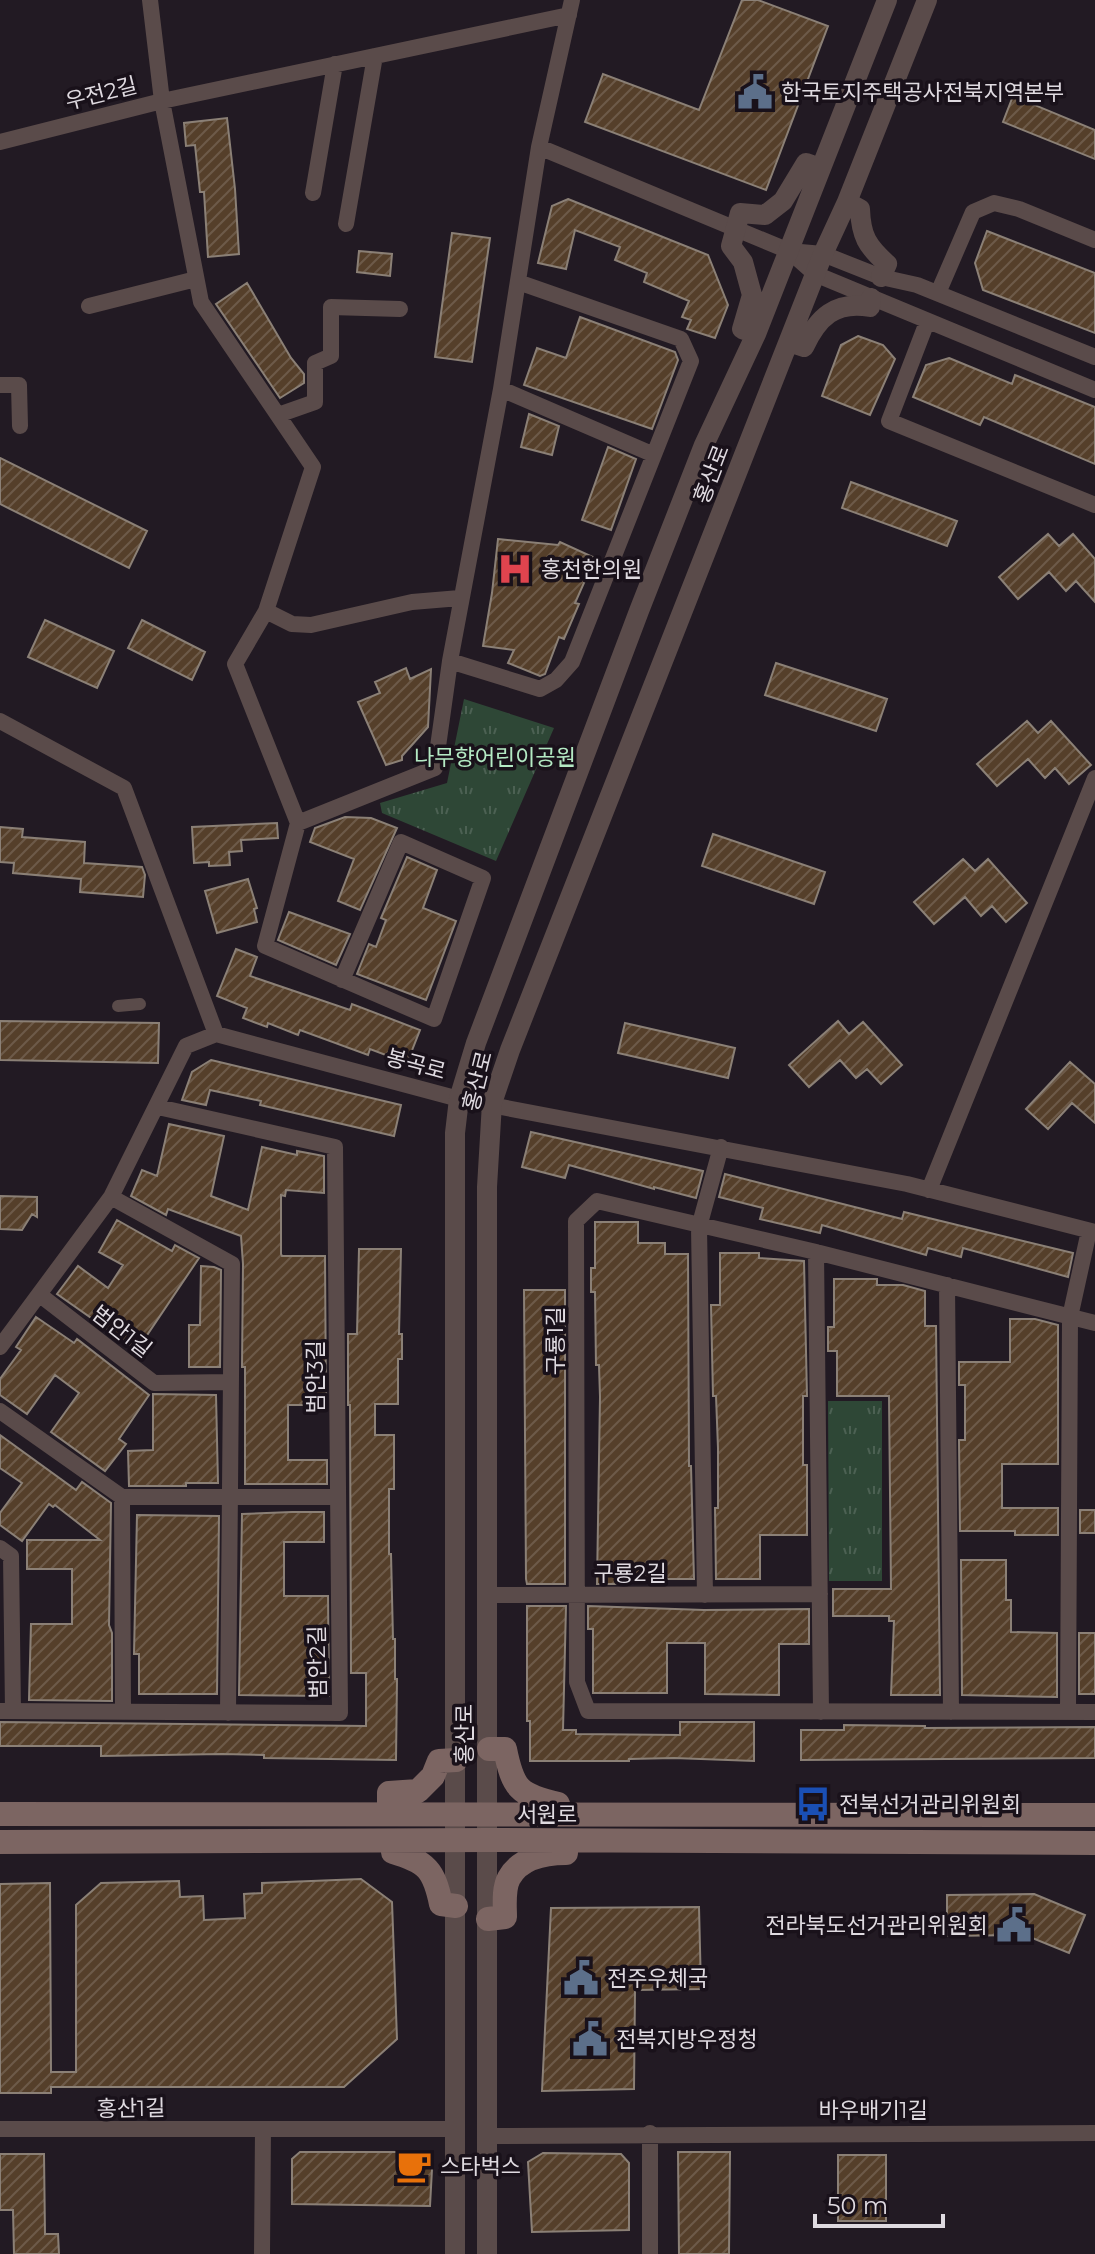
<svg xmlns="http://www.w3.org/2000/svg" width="1095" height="2254" font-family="Montserrat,'Noto Sans KR',sans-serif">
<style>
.grass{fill:url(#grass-tufts)}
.building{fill:url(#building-hatch);stroke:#8b8076;stroke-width:2}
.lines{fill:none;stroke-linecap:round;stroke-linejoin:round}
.pedestrian{stroke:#5a4b4a;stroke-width:12}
.minor{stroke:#5a4b4a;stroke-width:16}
.tertiary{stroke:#5a4b4a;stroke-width:20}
.secondary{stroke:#7c6562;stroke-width:24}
.labels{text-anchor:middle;stroke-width:7;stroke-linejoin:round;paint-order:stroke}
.poi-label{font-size:22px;fill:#dfdae0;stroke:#19111a;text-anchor:start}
.street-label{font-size:22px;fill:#dfdae0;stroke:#19111a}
.park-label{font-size:22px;fill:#b4eac4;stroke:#19111a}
</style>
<defs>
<pattern id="grass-tufts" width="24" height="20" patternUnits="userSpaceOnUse" patternTransform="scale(2)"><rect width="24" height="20" fill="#2e4736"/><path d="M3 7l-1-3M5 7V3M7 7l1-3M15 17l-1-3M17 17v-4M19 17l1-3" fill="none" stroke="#4c6153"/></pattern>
<pattern id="building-hatch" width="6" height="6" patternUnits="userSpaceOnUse" patternTransform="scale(2)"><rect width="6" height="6" fill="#553f2a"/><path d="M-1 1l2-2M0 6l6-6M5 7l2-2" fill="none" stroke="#6d5a49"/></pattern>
</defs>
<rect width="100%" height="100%" fill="#221a23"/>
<path class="grass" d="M464,699L554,728L496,861L382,813L380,803L447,783Z
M828,1401H882V1581H829Z"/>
<path class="building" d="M742,0H758L828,26L766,190L585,122L603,74L699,110Z
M1013,96L1095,130V159L1003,122Z
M227,118L235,189L239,254L208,257L204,192H200L195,145L186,146L184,123Z
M568,199L708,255L728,305L715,338L687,329L691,320L682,317L689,301L644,282L647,273L615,260L620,247L575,230L566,269L538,263L552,206Z
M987,231L1095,273V333L983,290L975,263Z
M452,233L490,238L472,362L435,357Z
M359,251L392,254L390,276L357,272Z
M247,283L291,358L304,374V383L280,398L216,304Z
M580,317L675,352L678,360L652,429L524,385L537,348L566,358Z
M858,336L883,345L895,359L870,415L822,396L841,345Z
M949,358L1012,384L1015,375L1095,407V464L984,417L980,425L913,397L926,365Z
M529,414L559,426L552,455L521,447Z
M608,447L636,459L611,530L582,520Z
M0,458L147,531L129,568L0,504Z
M851,482L957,521L947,546L842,508Z
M1048,534L1059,546L1073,534L1095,559V602L1076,581L1066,591L1049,572L1018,599L999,577Z
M498,539L558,545L560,542L595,558L575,603L579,604L564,639L559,637L545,674L540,676L508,663L514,650L483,646L492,593Z
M45,620L114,651L97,688L28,657Z
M142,620L205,652L192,680L128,648Z
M776,663L887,699L876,731L765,695Z
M406,668L410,679L431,669L428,727L402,756V760L386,765L358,702L380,693L375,682Z
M1027,721L1038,733L1051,721L1091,765L1069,784L1055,768L1045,778L1028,759L997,786L977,764Z
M345,817L371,818L397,828L360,910L338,901L354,859L310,842L315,828Z
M277,823L278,838L241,840L242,851L229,852L230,865L209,866V862L194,863L192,827Z
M0,827L23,829L22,837L85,842L84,863L142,867L145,875L143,897L80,892L81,879L13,873L14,863L0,862Z
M713,834L825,872L814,904L702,866Z
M407,857L437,870L423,908L456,921L426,1000L357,974L369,944L376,947L386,920L381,918Z
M963,859L975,871L988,859L1027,903L1006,922L992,906L981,916L965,897L934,924L914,902Z
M248,879L257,908L254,909L257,922L217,933L205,891Z
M289,912L350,934L336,965L278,940Z
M236,949L257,957L250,976L350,1010L352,1004L420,1030L407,1063L370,1049L368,1055L300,1030L298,1035L268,1023L267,1027L243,1018L247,1008L217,996Z
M0,1021L159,1023L158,1063L0,1060Z
M838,1021L849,1034L863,1022L902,1065L881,1084L867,1069L856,1078L840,1060L809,1087L789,1065Z
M625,1023L735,1048L728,1078L618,1053Z
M211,1060L401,1105L394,1136L260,1105L261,1101L210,1090L206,1105L182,1100L192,1072Z
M1070,1062L1095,1084V1123L1072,1103L1048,1129L1026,1109Z
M169,1124L224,1136L211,1196L248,1210L262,1147L297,1155V1151L324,1156V1193L286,1190L285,1196L281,1195V1254L282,1256H325L326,1405H288V1460H327V1484H245V1367H242L243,1264L241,1236L168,1209L166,1215L131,1196L142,1170L157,1176Z
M531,1132L703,1171L696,1198L654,1187V1189L569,1165L565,1178L522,1167Z
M725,1174L902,1219L904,1212L1073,1253L1068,1277L963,1248L961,1257L928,1248L926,1255L822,1225L820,1233L760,1219L763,1208L719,1197Z
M0,1196L37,1197V1217L32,1214L22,1230L0,1229Z
M117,1220L172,1251L175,1245L199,1258L137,1350L57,1294L78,1266L108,1288L123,1265L99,1252Z
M595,1222H638V1243H665V1254H688L689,1466H691L694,1579H630V1584H597L600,1397L599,1365H596L595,1292H591V1268H595Z
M359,1249H401L399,1334H402V1359H398V1404H375V1435H394V1489H389V1554H391L393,1639H395V1679H397L396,1760L264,1758V1755L222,1754L101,1756V1746H0V1722L366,1726V1673H351L350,1405H348V1334H357Z
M720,1253H759V1258L804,1261L807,1396H803V1465H807V1535H760V1579H716L715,1508H718V1448L716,1396H713L711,1305H720Z
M201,1266L214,1267L221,1270L220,1367H189V1325H200Z
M834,1279H877V1285H903L925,1291V1326H936L940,1695H891L894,1621H889V1616H833V1589H891L889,1396H837V1351H828V1327H834Z
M524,1290H565V1584H527L526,1579Z
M36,1317L74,1343L77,1339L149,1395L119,1439L126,1444L105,1471L51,1432L79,1393L55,1375L27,1414L0,1395V1379L21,1350L16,1347Z
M1010,1319H1035L1058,1325V1464H1002V1508H1058V1535H1015V1531H960L959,1440H965V1385H959V1362H1010Z
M153,1394L216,1395L218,1483H186V1486H129L128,1451L153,1450Z
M0,1435L76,1490L82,1482L111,1503L109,1625L112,1633V1701L29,1700L31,1624H72V1569H27V1540H100L55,1505L53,1507L49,1504L22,1541L0,1525V1513L22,1483L0,1468Z
M1080,1510H1095V1533H1080Z
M292,1512H324V1542H284V1596H328L329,1696L239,1695L242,1514Z
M137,1515L219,1516L217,1694H139V1654H134Z
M961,1560H1006V1600H1011V1632L1057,1633V1697L962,1695Z
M527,1606H566L563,1730H576V1734L680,1735V1722H754V1761L674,1758L629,1759V1761H530V1721H527Z
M588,1606L704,1610L809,1609V1644H779V1695L705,1694V1643H667V1693H593V1629H588Z
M1079,1633H1095V1694H1079Z
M844,1725L925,1726V1728L1095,1727V1758L801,1760V1730H844Z
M361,1879L392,1902L397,2039L344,2087H51V2093H0V1884L50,1883L51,2072H76V1905L101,1883L179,1881L180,1897L203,1896L204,1920L245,1918L244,1894L262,1893V1883Z
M1034,1894L1085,1915L1069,1953L1025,1935L947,1936V1895Z
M699,1907L701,1989L635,1990L634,2089L542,2091L551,1908Z
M300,2152H420L432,2169L430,2206L292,2204V2159Z
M678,2152H730L729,2254H679Z
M543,2153L621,2154L629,2163V2230L532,2232L528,2162Z
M0,2154H44L45,2234H58L59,2254H14L13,2210H0Z
M838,2155H886V2221H838Z"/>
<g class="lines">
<path class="pedestrian" d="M118,1006L140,1004"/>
<path class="minor" d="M0,142L162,101L150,0
M539,147L572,0
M313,193L335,64
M346,224L375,56
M789,251L815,274L1095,390
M938,293L973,212L994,203L1019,209L1095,240
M89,306L196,279
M927,322L889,421L1095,505
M0,385H19L20,426
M501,389L652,454
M278,415L315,402V363L331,356V307L400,309
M266,611L292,624L311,625L412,602L460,598
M450,661L540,689L556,680L572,662L691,361L681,339L518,282
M0,721L124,788L216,1034L459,1099L907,1184L1095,1232
M298,823L435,768L450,661L501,389L539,147L789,251L823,254L881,277L917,285L1095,357
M342,980L401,842L483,878L434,1019L265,946L298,823L235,664L266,611L313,467L201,302L162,101L569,15
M929,1190L1095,778
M111,1197L232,1264L228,1713
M816,1252L821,1712
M947,1285L951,1712
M40,1295L154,1383L231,1382
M1095,1323L816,1252L597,1201L576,1221L577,1682L588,1711L1095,1712
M0,1347L111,1197L186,1046L216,1034
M0,1411L122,1497H338
M122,1497L123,1712
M0,1548L11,1556L13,1711
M488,1595L820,1594
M705,1595L699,1227L721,1147
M0,1711L340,1713L335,1147L158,1107
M1068,1712L1070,1317L1089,1231
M0,2129H455
M650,2133V2254
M487,2136L1095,2133
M262,2254L263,2129"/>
<path class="tertiary" d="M847,202L860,209C861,236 867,246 887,264L881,277
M756,334L742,329L752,295L743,262L731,246L740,213L765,215L783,201L806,163L820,168
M789,342L804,347C818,317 835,301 870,307L871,298
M455,2254V1133L459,1099L476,1043L639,611L704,445L756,334L887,0
M487,2254V1187L492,1103L510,1050L823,254L847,202L927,0"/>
<path class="secondary" d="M489,1749H505C513,1789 519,1795 558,1804
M0,1814L1095,1815
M389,1814V1793L418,1791L433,1776L439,1761L456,1760
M392,1841L393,1852C427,1862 434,1870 441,1904L456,1906
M0,1842L488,1840L1095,1843
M488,1919L505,1917C505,1906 503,1889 509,1878C520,1858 545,1853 566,1853"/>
</g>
<defs>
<g id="civic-bare" transform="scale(2.76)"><path d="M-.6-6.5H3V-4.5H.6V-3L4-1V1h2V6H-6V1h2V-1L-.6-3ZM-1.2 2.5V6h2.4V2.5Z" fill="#5c6f8a" stroke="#19111a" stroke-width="2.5" paint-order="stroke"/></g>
<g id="hospital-bare" transform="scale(2.76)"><path d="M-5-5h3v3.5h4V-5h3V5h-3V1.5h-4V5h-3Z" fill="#e0444e" stroke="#19111a" stroke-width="2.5" paint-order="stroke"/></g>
<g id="bus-bare" transform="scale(2.76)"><path d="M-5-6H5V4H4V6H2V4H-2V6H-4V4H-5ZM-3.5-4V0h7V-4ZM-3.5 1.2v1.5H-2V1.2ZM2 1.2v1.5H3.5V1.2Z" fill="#1a4fb4" stroke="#19111a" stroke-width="2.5" paint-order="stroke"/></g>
<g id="cafe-bare" transform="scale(2.76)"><path d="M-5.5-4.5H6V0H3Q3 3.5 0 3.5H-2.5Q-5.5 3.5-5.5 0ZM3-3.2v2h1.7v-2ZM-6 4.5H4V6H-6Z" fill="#e8710a" stroke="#19111a" stroke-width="2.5" paint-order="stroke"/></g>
</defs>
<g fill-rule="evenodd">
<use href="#civic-bare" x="755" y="92"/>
<use href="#hospital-bare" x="515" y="569"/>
<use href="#bus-bare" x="813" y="1804"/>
<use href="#civic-bare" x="1014" y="1925"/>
<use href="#civic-bare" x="581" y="1978"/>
<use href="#civic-bare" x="590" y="2039"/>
<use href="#cafe-bare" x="414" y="2166"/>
</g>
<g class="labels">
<g class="poi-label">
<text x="781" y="100">한국토지주택공사전북지역본부</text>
<text x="541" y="577">홍천한의원</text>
<text x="839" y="1812">전북선거관리위원회</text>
<text x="988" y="1933" text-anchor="end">전라북도선거관리위원회</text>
<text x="607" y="1986">전주우체국</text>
<text x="616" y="2047">전북지방우정청</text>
<text x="440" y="2174">스타벅스</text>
</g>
<g class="street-label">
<text transform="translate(101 93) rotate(-14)" y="8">우전2길</text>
<text transform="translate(711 474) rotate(-69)" y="8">홍산로</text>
<text transform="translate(416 1064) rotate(15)" y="8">봉곡로</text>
<text transform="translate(477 1081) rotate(-76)" y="8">홍산로</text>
<text transform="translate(122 1331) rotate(38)" y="8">범안1길</text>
<text transform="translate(555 1341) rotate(-90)" y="8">구룡1길</text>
<text transform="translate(315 1377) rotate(-90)" y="8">범안3길</text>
<text x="630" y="1581">구룡2길</text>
<text transform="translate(317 1662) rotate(-91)" y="8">범안2길</text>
<text transform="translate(464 1734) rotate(-90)" y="8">홍산로</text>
<text x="547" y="1822">서원로</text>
<text transform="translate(131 2108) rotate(-1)" y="8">홍산1길</text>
<text x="873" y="2118">바우배기1길</text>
</g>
<g class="park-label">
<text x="495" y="765">나무향어린이공원</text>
</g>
</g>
<path d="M815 2214v12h128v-12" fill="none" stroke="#dfdae0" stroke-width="4"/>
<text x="827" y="2214" font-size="24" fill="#dfdae0" stroke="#19111a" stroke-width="6" paint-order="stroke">50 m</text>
</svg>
